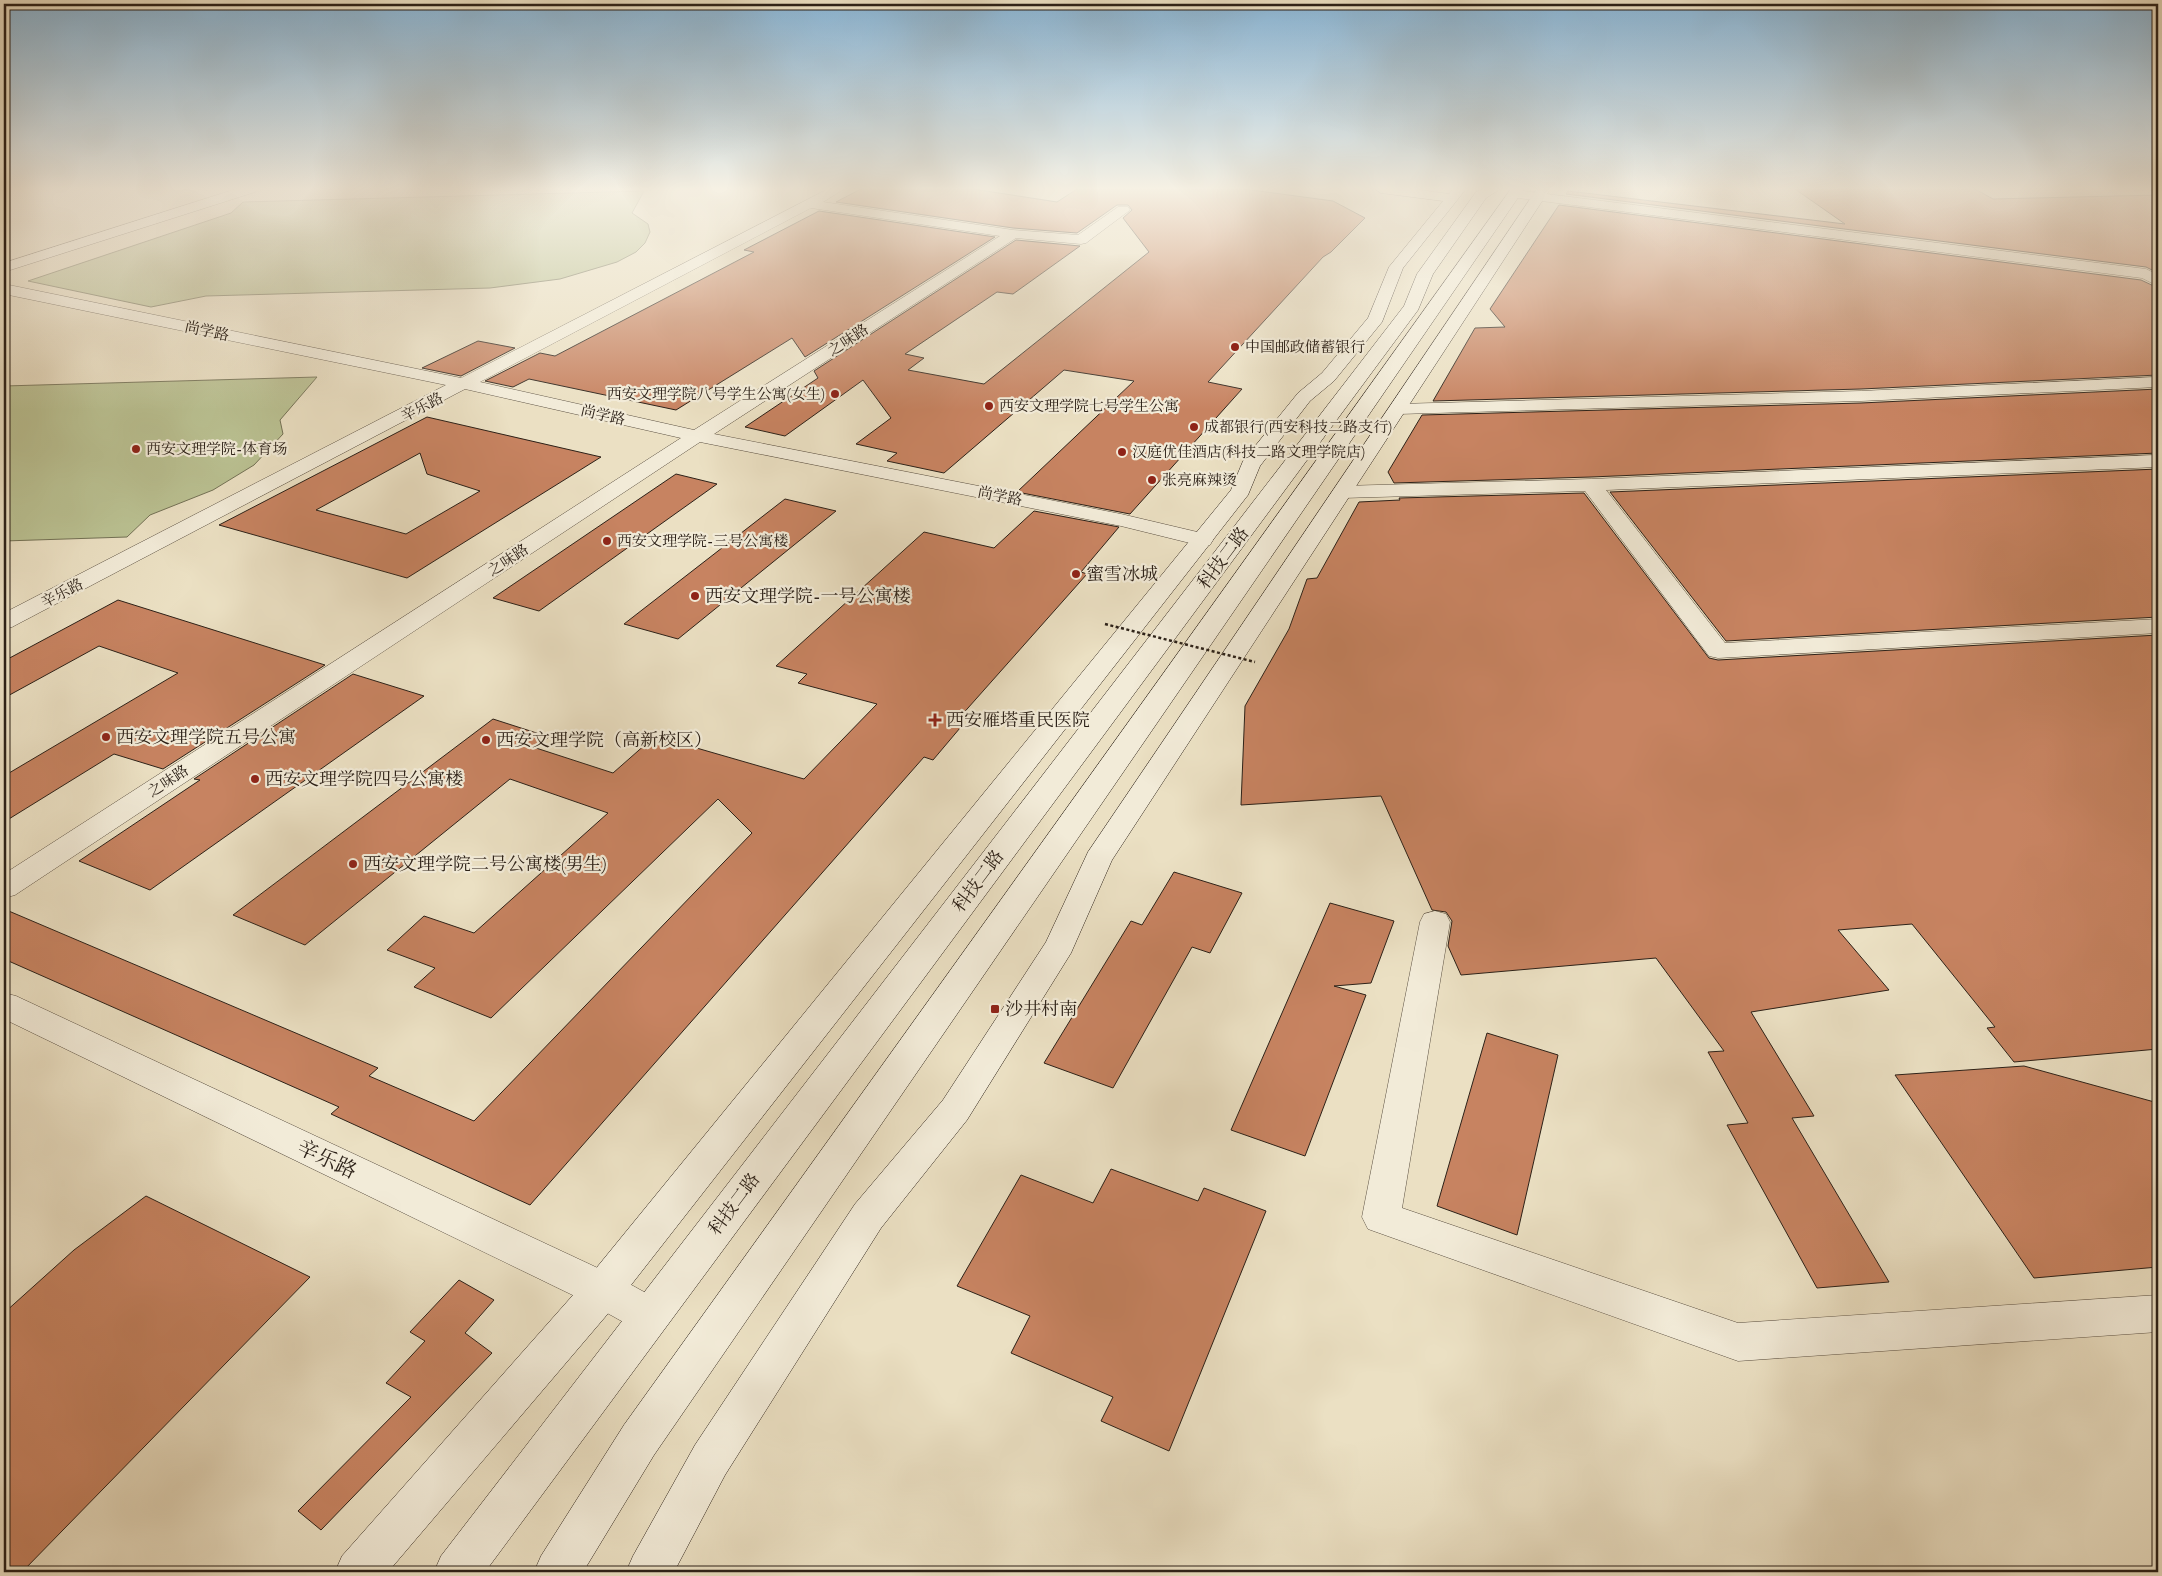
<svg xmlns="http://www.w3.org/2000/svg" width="2162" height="1576" font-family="'IM FELL Double Pica','Noto Serif SC',serif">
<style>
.green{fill:#bac192;stroke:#737155}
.building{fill:#c78361;stroke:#2c2118;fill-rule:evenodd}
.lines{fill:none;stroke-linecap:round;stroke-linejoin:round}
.street-casing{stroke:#5c5143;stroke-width:1}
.secondary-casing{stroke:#2c2118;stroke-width:1}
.street{fill:#f2ebd8;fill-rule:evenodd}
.secondary{fill:#f2ebd8;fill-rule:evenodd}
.path-bridge{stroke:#2c2118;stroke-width:2.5;stroke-dasharray:3 2.5;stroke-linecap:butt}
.poi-dot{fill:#8f2418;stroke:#f2ebd8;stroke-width:2}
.labels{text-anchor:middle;stroke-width:4.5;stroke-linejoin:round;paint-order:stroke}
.far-street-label{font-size:15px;fill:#2c2118;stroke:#f2ebd8}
.far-poi-label{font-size:15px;fill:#2c2118;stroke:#f2ebd8;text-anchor:start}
.street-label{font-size:18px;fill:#2c2118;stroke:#f2ebd8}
.poi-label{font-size:18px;fill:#2c2118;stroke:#f2ebd8;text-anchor:start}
.near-street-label{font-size:21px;fill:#2c2118;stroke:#f2ebd8}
</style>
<rect width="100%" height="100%" fill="#ebe0c3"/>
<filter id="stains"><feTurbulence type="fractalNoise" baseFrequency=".004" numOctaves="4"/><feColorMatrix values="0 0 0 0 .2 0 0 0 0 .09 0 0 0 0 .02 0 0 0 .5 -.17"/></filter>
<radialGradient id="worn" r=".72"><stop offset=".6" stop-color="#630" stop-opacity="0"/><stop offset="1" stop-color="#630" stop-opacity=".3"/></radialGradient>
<path class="green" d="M644,191L632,213L648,224L650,232L645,243L636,252L617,262L560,279L490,288L206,296L151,307L28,281L231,213L243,202Z
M317,377L280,420L283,434L254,465L213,490L150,515L127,537L4,541V386Z"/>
<path class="building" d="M861,189H973L1057,202L1077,189H1244L1333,201L1365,218L1331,252L1323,257L1208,382L1242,389L1130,514L1017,492L1134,381L1064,370L944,473L887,461L897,453L856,444L891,418L863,380L785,436L745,427L818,378L814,371L1016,240L1080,246L1013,294L997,292L905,354L924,358L908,370L984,384L1149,252L1123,218L1132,210L1128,205H1117L1077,233L1013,228L836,202Z
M1795,189H1975L1993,199L2158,195V273L2146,267L1566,194L1568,191L1845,224Z
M1559,205L2141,280L2158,288V375L1861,389L1433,401L1475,328L1505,327L1490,309Z
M819,211L995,237L805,357L792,338L676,410L529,379L513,387L485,381L540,353L555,356L754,252L744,250Z
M478,341L515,348L461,376L422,368Z
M2158,389V453L1591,477L1394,483L1388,472L1422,415L1861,403Z
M427,417L601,457L407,578L219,525ZM420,453L427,474L480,491L406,534L316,510Z
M2158,469V617L1726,641L1610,492Z
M676,474L717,484L539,611L493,598Z
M1584,493L1709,658L1718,660L2158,635V1049L2014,1062L1987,1028L1995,1027L1912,924L1838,930L1889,990L1751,1012L1814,1116L1792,1118L1889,1282L1817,1288L1727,1125L1748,1123L1708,1052L1724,1051L1656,958L1461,975L1448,946L1452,921L1446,912L1432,910L1381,796L1241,805L1245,706L1289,629L1307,579L1317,578L1359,502L1400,500L1399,498Z
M785,499L836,511L678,639L624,624Z
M1034,511L1119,527L1081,572L1087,574L952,726L960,728L933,760L924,757L530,1205L331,1114L339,1107L4,959V909L378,1068L369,1076L474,1121L752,833L718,799L491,1018L414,987L435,968L387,950L424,916L474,933L608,813L510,779L305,945L233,915L493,719L549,737L536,748L613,773L655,736L804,779L877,704L798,683L807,674L776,666L924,532L994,548Z
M118,600L325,665L163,769L114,754L4,822V776L178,673L99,646L4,698V661Z
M353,674L424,696L150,890L79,861L200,780L194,779Z
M1174,872L1242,893L1210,953L1192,947L1113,1088L1044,1063L1131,921L1142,925Z
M1330,903L1394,921L1371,983L1334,986L1366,995L1305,1156L1231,1130Z
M1487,1033L1558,1055L1517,1235L1437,1206Z
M2024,1066L2158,1103V1267L2034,1278L1895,1075Z
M1111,1169L1198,1201L1204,1188L1266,1211L1169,1451L1101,1421L1113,1397L1011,1353L1030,1316L957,1286L1021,1175L1093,1203Z
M146,1196L310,1277L22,1572H4V1313L74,1250Z
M459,1280L494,1300L465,1333L492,1353L321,1530L298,1511L411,1397L386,1383L425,1341L410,1332Z"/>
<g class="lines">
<g class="street-casing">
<path id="street" d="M236,189H256L255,192L4,272V263Z
M828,189H844L823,202L1013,230L1078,235L1118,207H1128L1130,210L1086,243L1081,244L1016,238L714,434L1121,514L1210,535L1213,540L1210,545L1202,546L1121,526L700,442L15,895L4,898V874L681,438L465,389L12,627L4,629V613L446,385L4,294V284L461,378ZM811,208L1000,236L694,430L480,382Z
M1515,190L2146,269L2158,275V286L2142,278L1510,197L1508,194Z
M2158,377V387L1861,401L1398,414L1392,413L1389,409L1392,405L1398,404L1861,391Z
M2158,455V467L1606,490L1725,643L2158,619V633L1718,658L1709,656L1585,491L1342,498L1335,496L1332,492L1335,488L1342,486L1591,479Z
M1435,911L1446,914L1450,922L1402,1208L1738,1323L2158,1295V1332L1738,1361L1368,1229L1362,1217L1420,922L1424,914Z
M4,993L16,996L617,1277L664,1303L670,1316L664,1329L650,1335L636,1329L589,1303L4,1019Z"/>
</g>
<g class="secondary-casing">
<path id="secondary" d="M1375,189H1413L1449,194L1453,189H1466L1403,268L1382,322L1334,381L1310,401L1260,466L1248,495L617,1303L388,1572H335L342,1556L589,1277L1231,490L1243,461L1298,393L1322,373L1368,318L1389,267L1443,201L1381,193Z
M1483,189H1500L1486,198L1433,274L1418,310L485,1572H434L441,1556L1404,306L1417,274L1476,192Z
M1511,189H1524L654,1455L583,1572H534L541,1556L624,1425Z
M1537,189H1550L1112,860L1071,953L967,1120L881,1228L725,1475L674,1572H626L633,1556L695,1445L855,1204L943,1100L1046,942L1088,852Z"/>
</g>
<use href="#street" class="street"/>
<use href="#secondary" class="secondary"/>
<path class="path-bridge" d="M1105,624L1255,662"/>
</g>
<linearGradient id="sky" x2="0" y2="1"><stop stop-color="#89b6d7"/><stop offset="0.46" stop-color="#f6f1e4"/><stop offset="1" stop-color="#f6f1e4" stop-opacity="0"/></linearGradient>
<rect width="2162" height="410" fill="url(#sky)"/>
<g class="poi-dot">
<circle cx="1235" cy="347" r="5"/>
<circle cx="835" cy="394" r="5"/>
<circle cx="989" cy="406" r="5"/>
<circle cx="1194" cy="427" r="5"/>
<circle cx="136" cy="449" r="5"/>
<circle cx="1122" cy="452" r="5"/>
<circle cx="1152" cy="480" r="5"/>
<circle cx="607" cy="541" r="5"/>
<circle cx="1076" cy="574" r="5"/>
<circle cx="695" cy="596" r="5"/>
<path d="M932.5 712.5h5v5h5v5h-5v5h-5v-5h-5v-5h5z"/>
<circle cx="106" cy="737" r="5"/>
<circle cx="486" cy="740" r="5"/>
<circle cx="255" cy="779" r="5"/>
<circle cx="353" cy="864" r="5"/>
<rect x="990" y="1004" width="10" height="10" rx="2.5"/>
</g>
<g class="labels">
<g class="far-street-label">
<text transform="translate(207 331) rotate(12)" y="5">尚学路</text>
<text transform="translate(848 340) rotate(-33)" y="5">之味路</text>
<text transform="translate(422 407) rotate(-27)" y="5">辛乐路</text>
<text transform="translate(603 415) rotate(13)" y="5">尚学路</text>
<text transform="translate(1000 496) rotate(11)" y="5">尚学路</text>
<text transform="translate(508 560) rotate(-33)" y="5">之味路</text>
<text transform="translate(62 593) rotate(-27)" y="5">辛乐路</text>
<text transform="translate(168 781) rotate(-33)" y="5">之味路</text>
</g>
<g class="far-poi-label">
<text x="1245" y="352">中国邮政储蓄银行</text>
<text x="825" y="399" text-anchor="end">西安文理学院八号学生公寓(女生)</text>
<text x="999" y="411">西安文理学院七号学生公寓</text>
<text x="1204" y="432">成都银行(西安科技二路支行)</text>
<text x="146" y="454">西安文理学院-体育场</text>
<text x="1132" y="457">汉庭优佳酒店(科技二路文理学院店)</text>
<text x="1162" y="485">张亮麻辣烫</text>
<text x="617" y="546">西安文理学院-三号公寓楼</text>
</g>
<g class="street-label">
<text transform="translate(1223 558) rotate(-53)" y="6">科技二路</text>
<text transform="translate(978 881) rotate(-53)" y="6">科技二路</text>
<text transform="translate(734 1204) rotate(-53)" y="6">科技二路</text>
</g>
<g class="poi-label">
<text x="1086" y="580">蜜雪冰城</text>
<text x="705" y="602">西安文理学院-一号公寓楼</text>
<text x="946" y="726">西安雁塔重民医院</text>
<text x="116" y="743">西安文理学院五号公寓</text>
<text x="496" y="746">西安文理学院（高新校区）</text>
<text x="265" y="785">西安文理学院四号公寓楼</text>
<text x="363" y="870">西安文理学院二号公寓楼(男生)</text>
<text x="1005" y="1015">沙井村南</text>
</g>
<g class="near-street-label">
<text transform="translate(327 1159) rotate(25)" y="7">辛乐路</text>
</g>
</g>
<rect width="2162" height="1576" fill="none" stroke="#ebe0c3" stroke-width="20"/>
<rect x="5" y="5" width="2152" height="1566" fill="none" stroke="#2c2118" stroke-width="2.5"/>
<rect x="10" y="10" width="2142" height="1556" fill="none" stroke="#2c2118"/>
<rect width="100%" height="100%" filter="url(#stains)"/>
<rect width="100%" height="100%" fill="url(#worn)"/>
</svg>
